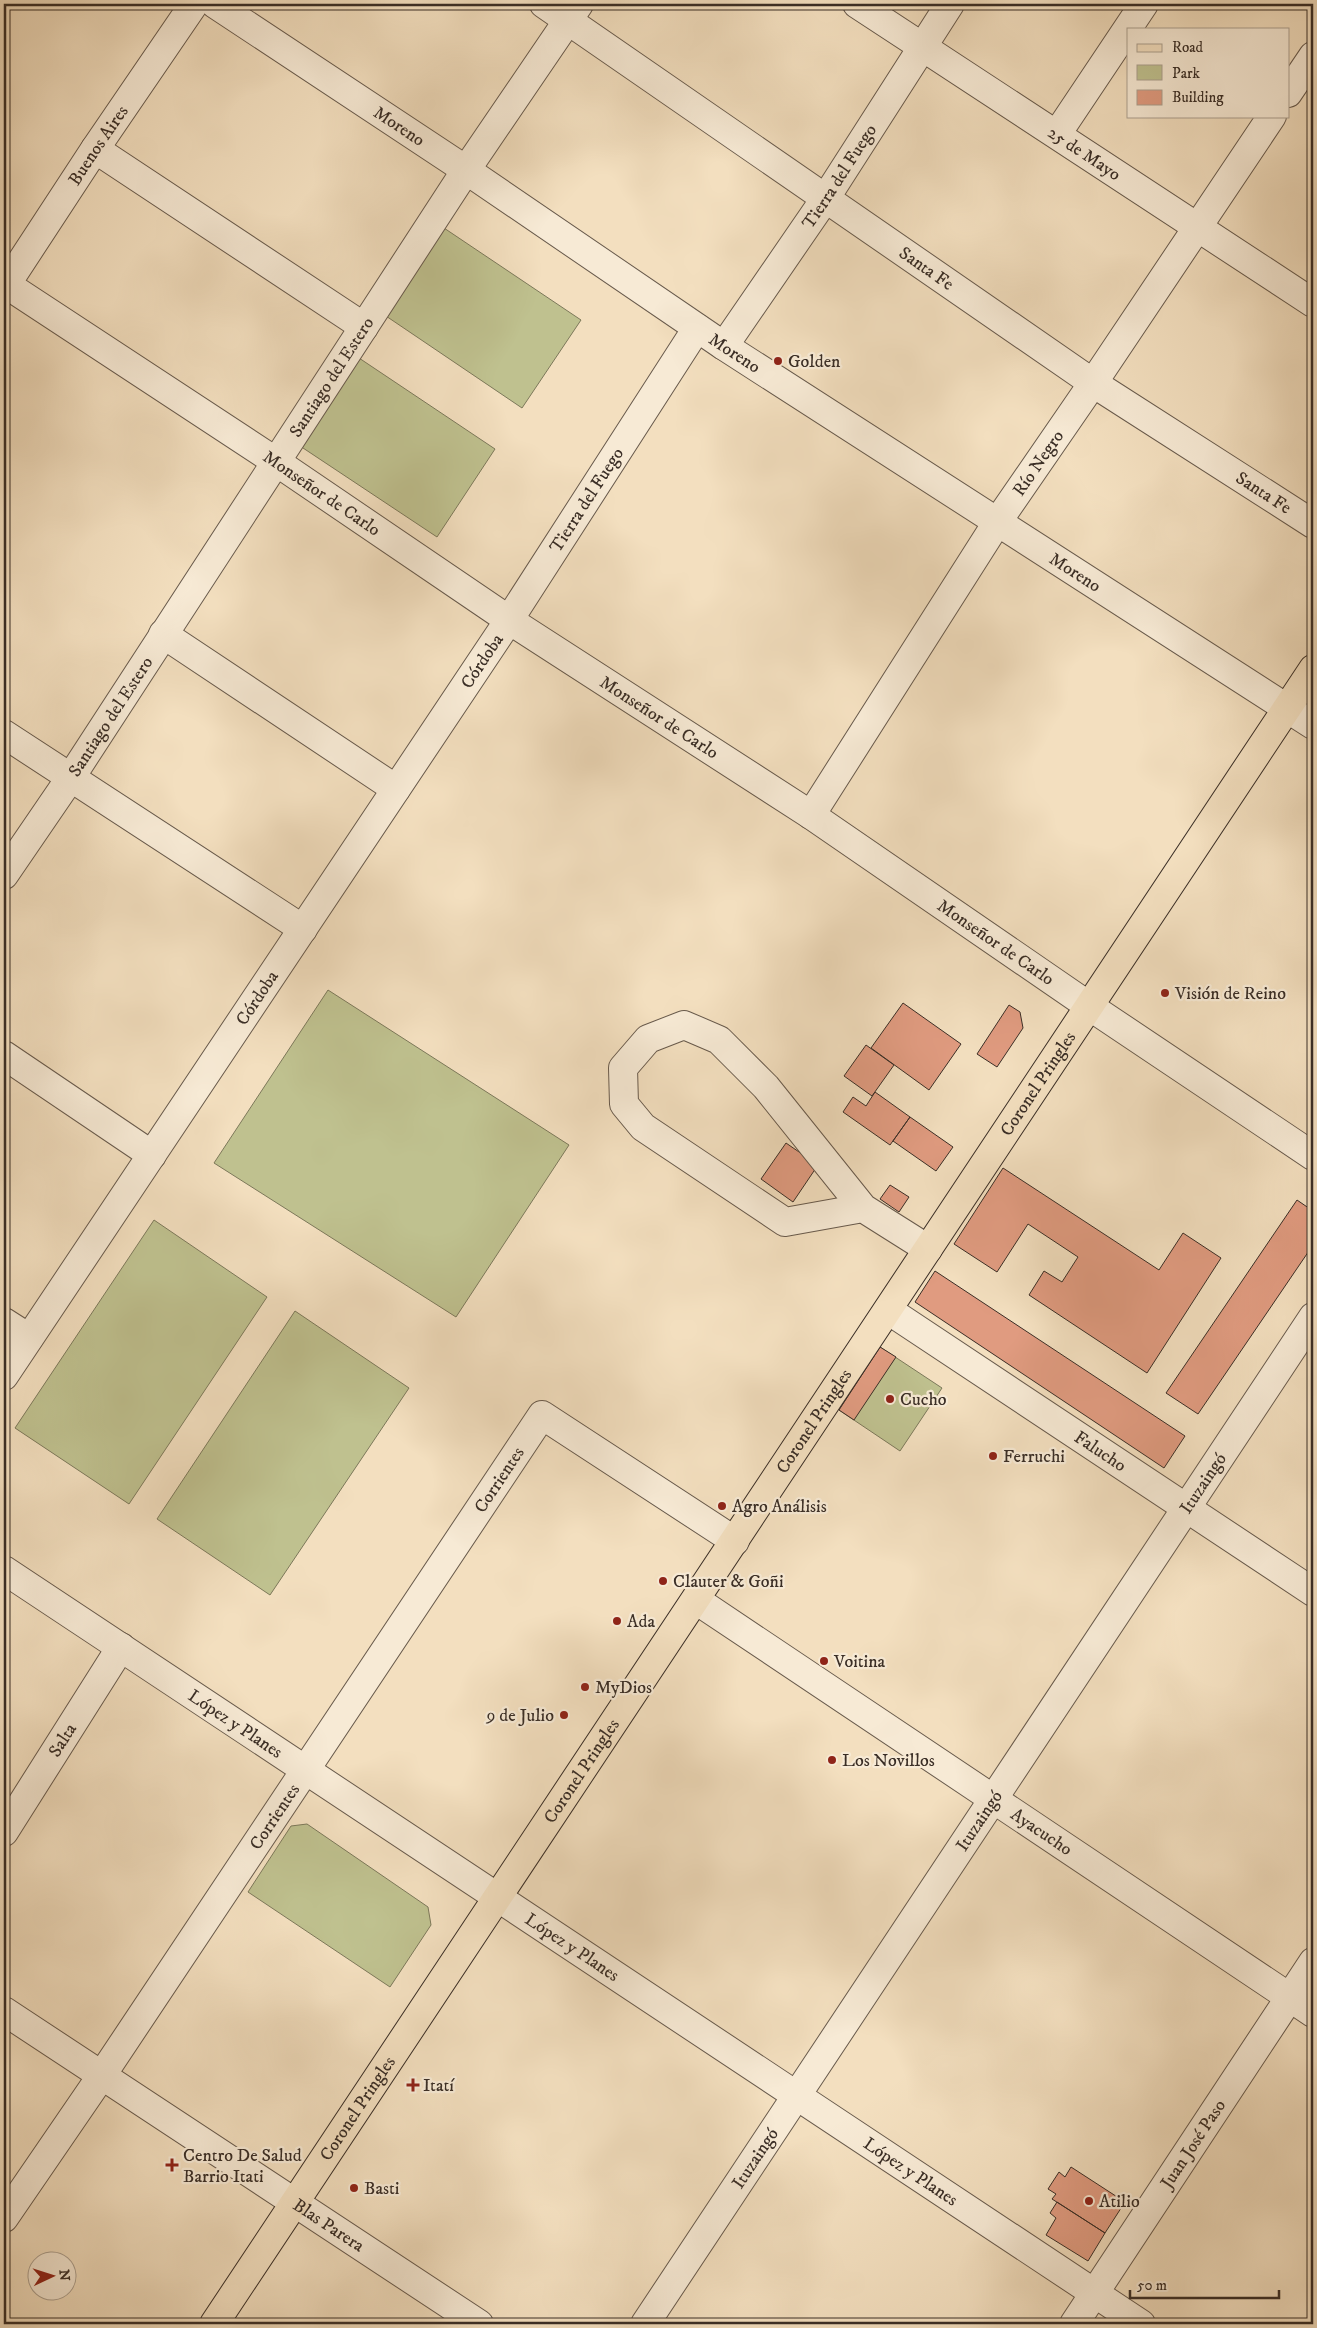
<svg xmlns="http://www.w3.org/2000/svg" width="1317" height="2328" font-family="'IM FELL DW Pica',serif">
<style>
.green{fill:#bfc18f;stroke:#7c785a}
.building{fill:#e09b80;stroke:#3a2e26}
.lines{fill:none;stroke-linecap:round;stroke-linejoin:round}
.minor-casing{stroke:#685a4c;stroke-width:30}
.major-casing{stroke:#3a2e26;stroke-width:30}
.minor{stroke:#f7ead5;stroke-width:28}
.major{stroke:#f3dfbf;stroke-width:28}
.poi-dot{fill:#8f2418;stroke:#f7ead5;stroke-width:2}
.labels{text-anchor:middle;stroke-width:4.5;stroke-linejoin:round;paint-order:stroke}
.street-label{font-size:18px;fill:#3a2e26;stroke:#f7ead5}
.poi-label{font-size:18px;fill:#3a2e26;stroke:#f7ead5;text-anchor:start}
</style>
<rect width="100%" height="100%" fill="#f3dfbf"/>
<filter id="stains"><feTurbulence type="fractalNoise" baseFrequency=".004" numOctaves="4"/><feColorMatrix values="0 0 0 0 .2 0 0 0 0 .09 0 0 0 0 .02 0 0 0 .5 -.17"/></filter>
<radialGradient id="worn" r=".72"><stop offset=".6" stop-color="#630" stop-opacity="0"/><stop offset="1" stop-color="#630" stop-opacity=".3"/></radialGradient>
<path class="green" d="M441,226L581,320L522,408L383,314Z
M356,356L495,449L437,537L297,444Z
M328,990L569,1145L456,1317L214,1163Z
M154,1220L267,1297L129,1504L15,1428Z
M295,1311L409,1388L270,1595L157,1519Z
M880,1347L942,1388L900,1451L839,1410Z
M307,1824L428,1907L431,1925L390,1987L248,1892L291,1826Z"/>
<path class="building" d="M903,1003L961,1044L929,1090L871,1048Z
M1009,1005L1020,1012L1023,1028L997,1067L977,1054Z
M866,1045L894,1065L872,1096L844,1076Z
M875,1092L910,1117L890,1145L843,1112L853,1097L866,1106Z
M910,1117L953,1147L936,1171L893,1141Z
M786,1143L818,1165L793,1202L761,1179Z
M1003,1168L1159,1270L1183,1233L1221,1258L1147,1373L1029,1295L1044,1271L1062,1282L1078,1257L1028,1224L997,1272L954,1244Z
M890,1185L909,1197L899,1212L880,1199Z
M1297,1200L1313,1211V1245L1198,1414L1166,1393Z
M935,1271L1185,1436L1164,1468L915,1302Z
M880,1347L896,1357L854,1420L839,1410Z
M1071,2167L1125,2202L1105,2233L1052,2199L1056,2194L1048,2189L1059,2172L1065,2177Z
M1057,2202L1105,2233L1088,2261L1046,2235L1056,2218L1050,2213Z"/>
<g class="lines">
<g class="minor-casing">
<g id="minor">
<path id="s1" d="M215,4L466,170L724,346L1313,725"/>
<path id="s2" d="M544,4L1093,383L1313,524"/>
<path id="s3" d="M857,4L1313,303"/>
<path d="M1288,93L1313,56"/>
<path d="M1057,134L1144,4"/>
<path d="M95,149L364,327"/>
<path id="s4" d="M4,283L275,461L509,620L811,815L1089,1006L1313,1156"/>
<path id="s5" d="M4,288L95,149L194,4"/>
<path id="s6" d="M724,346L825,199L950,4"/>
<path d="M163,634L396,789"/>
<path d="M4,734L303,929"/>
<path id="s7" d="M811,815L998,521L1093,383L1272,116"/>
<path id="s8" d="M4,875L71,777L466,170L579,4"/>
<path d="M4,1055L152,1155"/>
<path d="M863,1208L785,1222L643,1127L624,1104L623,1068L648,1039L684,1025L719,1040L766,1087L863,1208L928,1249"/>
<path id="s9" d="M888,1310L1313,1592"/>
<path d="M4,1322L29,1338"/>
<path id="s10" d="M4,1376L509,620L697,328"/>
<path id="s11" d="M4,1570L1141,2324"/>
<path id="s12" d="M696,1600L1313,2013"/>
<path id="s13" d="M4,1832L121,1647"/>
<path id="s14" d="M4,2011L479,2324"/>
<path id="s15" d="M4,2218L102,2075L542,1415L735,1541"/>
<path id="s16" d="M645,2324L1313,1317"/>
<path id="s17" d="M1074,2324L1313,1962"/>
</g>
</g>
<g class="major-casing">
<g id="major">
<path id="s18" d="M214,2324L1313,669"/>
</g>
</g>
<use href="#minor" class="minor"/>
<use href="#major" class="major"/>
</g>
<g class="poi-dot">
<circle cx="778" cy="361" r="5"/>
<circle cx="1165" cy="993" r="5"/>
<circle cx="890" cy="1399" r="5"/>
<circle cx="993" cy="1456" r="5"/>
<circle cx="722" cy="1506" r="5"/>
<circle cx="663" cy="1581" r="5"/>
<circle cx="617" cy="1621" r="5"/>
<circle cx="824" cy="1661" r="5"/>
<circle cx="585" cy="1687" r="5"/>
<circle cx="564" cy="1715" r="5"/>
<circle cx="832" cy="1760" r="5"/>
<path d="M410.5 2077.5h5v5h5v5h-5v5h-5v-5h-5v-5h5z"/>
<path d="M169.5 2157.5h5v5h5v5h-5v5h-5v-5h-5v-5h5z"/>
<circle cx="354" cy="2188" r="5"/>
<circle cx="1089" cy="2201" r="5"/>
</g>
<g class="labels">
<g class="street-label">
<text dy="6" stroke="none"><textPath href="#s1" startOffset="221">Moreno</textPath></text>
<text dy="6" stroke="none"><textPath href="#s5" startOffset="171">Buenos Aires</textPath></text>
<text dy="6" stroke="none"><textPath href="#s3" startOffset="272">25 de Mayo</textPath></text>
<text dy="6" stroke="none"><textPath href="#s6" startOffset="205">Tierra del Fuego</textPath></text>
<text dy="6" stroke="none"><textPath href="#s2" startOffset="465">Santa Fe</textPath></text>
<text dy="6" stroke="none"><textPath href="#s1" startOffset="626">Moreno</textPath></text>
<text dy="6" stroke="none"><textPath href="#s8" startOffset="596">Santiago del Estero</textPath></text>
<text dy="6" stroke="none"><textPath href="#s7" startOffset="419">Río Negro</textPath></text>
<text dy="6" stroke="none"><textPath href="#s2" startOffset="870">Santa Fe</textPath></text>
<text dy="6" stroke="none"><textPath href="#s4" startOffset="381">Monseñor de Carlo</textPath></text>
<text dy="6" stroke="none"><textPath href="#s10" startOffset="1052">Tierra del Fuego</textPath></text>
<text dy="6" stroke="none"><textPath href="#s1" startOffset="1031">Moreno</textPath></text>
<text dy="6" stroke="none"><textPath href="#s10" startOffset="860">Córdoba</textPath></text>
<text dy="6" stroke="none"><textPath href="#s8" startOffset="191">Santiago del Estero</textPath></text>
<text dy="6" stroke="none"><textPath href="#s4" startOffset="786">Monseñor de Carlo</textPath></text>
<text dy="6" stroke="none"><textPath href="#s4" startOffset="1191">Monseñor de Carlo</textPath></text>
<text dy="6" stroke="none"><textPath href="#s10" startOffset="455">Córdoba</textPath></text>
<text dy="6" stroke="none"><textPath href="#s18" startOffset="1489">Coronel Pringles</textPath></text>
<text dy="6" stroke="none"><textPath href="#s18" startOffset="1084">Coronel Pringles</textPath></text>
<text dy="6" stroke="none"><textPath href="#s9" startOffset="255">Falucho</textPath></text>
<text dy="6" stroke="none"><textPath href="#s15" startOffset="889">Corrientes</textPath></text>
<text dy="6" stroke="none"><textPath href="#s16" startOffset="1009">Ituzaingó</textPath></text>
<text dy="6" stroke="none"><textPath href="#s11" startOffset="278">López y Planes</textPath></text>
<text dy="6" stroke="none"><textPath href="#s13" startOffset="109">Salta</textPath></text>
<text dy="6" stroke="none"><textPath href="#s18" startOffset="664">Coronel Pringles</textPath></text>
<text dy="6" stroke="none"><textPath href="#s15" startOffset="484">Corrientes</textPath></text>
<text dy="6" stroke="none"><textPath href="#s16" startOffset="604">Ituzaingó</textPath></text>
<text dy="6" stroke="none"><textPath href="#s12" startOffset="416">Ayacucho</textPath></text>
<text dy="6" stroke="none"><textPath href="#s11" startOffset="682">López y Planes</textPath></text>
<text dy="6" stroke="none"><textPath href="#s18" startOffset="259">Coronel Pringles</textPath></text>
<text dy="6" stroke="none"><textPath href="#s17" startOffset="216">Juan José Paso</textPath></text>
<text dy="6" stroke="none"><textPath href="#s16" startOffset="199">Ituzaingó</textPath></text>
<text dy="6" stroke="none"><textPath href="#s11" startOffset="1088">López y Planes</textPath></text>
<text dy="6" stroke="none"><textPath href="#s14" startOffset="389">Blas Parera</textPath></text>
</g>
<g class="poi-label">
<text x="788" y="367">Golden</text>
<text x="1175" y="999">Visión de Reino</text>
<text x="900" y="1405">Cucho</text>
<text x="1003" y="1462">Ferruchi</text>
<text x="732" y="1512">Agro Análisis</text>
<text x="673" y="1587">Clauter &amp; Goñi</text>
<text x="627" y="1627">Ada</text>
<text x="834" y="1667">Voitina</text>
<text x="595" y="1693">MyDios</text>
<text x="554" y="1721" text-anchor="end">9 de Julio</text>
<text x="842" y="1766">Los Novillos</text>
<text x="423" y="2091">Itatí</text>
<text x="183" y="2161">Centro De Salud<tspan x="183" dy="21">Barrio Itati</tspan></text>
<text x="364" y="2194">Basti</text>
<text x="1099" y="2207">Atilio</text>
</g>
</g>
<rect width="1317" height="2328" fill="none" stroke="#f3dfbf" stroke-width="20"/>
<rect x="5" y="5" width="1307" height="2318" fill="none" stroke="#3a2e26" stroke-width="2.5"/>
<rect x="10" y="10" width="1297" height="2308" fill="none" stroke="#3a2e26"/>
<rect x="1127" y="28" width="162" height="90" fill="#f7ead5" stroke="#ab9f8f"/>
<rect x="1137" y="44" width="25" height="8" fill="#f3dfbf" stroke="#ab9f8f"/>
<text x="1172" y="52" font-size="15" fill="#3a2e26">Road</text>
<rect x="1137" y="65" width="25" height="15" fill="#bfc18f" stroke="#ab9f8f"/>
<text x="1172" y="78" font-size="15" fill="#3a2e26">Park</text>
<rect x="1137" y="90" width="25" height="15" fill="#e09b80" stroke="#ab9f8f"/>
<text x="1172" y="102" font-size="15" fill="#3a2e26">Building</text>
<g transform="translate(52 2276) rotate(86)"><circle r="24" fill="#f7ead5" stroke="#ab9f8f"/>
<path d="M0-4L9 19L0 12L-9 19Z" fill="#8f2418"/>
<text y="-8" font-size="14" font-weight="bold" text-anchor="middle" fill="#3a2e26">N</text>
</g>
<path d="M1130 2290v8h149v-8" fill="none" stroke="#3a2e26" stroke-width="2.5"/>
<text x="1137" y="2290" font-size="15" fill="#3a2e26" stroke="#f7ead5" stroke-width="4" paint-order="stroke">50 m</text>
<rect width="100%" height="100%" filter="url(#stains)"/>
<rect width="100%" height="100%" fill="url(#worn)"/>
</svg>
